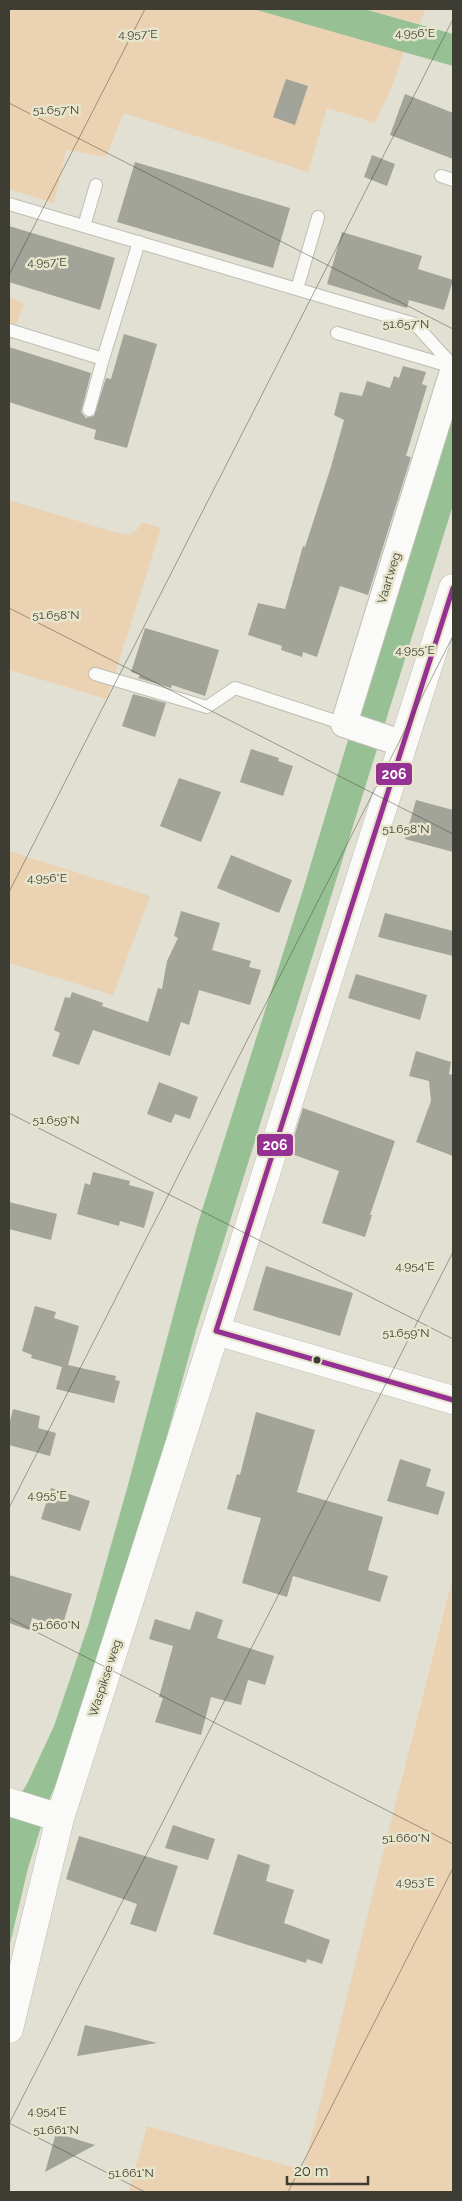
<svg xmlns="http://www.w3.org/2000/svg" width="462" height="2201" font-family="Raleway,sans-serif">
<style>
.green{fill:#ebd2b2}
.water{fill:#98c095}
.building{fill:#a2a399}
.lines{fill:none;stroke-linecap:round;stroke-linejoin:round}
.service-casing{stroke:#bebeb3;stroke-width:14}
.minor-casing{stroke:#bebeb3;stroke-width:28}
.tertiary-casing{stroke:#bebeb3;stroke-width:29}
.service{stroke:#fafaf8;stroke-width:12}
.minor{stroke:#fafaf8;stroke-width:26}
.tertiary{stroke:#fafaf8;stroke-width:28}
.bus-1-casing{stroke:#e7e6cd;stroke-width:9}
.bus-1{stroke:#953192;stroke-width:5}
.ticks{fill:none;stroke:#3d3d33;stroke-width:1;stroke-opacity:0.45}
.bus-dot{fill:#3d3d33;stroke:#e7e6cd;stroke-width:2}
.labels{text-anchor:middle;stroke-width:5;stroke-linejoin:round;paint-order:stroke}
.street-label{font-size:12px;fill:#3d3d33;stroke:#e7e6cd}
.ticks-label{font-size:12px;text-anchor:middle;fill:#3d3d33;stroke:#e7e6cd;stroke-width:5;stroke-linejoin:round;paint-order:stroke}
.line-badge{stroke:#e7e6cd;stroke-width:2}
.badge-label{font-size:14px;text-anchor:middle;font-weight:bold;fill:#fff}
</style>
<rect width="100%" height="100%" fill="#e1e0d3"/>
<path class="green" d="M9,9H253L404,51L394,82L375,123L327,108L308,172L124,113L106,157L66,150L54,203L9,189Z
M364,9H425L420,24Z
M9,297L24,303L9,345Z
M9,500L114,532L129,535L137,530L142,522L161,528L107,699L9,670Z
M9,851L150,896L113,995L9,963Z
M453,1577V2192H129L147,2126L303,2170Z"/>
<path class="water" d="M253,9H364L453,34V66Z
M453,408V505L196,1330L126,1586L79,1729L50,1798L28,1868L9,1948V1814L28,1782L54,1726L89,1623L128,1485L197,1226L303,890L378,640Z"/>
<path class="building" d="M286,79L308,86L295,125L273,117Z
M405,94L453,113V159L390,135Z
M372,155L395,164L387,186L364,177Z
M135,162L290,208L273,268L117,222Z
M9,226L115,258L100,310L9,282Z
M342,232L422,256L418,269L453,280L444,310L409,300L407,308L327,284Z
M124,334L157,344L127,448L94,439L96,430L9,402V347L91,373L81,412L86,418L94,416L106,378L111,379Z
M403,366L426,372L422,384L427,386L406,456L411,457L368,595L340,586L317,657L303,652L302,657L281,650L282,646L248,635L258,603L285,609L303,546L305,547L330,470L344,420L334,415L340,392L362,396L367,381L390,388L394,376L399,378Z
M145,628L219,650L205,696L172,685L171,688L138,678L140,675L131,672Z
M133,694L166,703L155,737L122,726Z
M251,749L279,758L278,761L293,766L283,796L240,782Z
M179,778L221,792L201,842L160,826Z
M416,800L453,810V852L405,839Z
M231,855L292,880L279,913L217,888Z
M181,911L220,923L212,950L251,961L249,967L261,970L250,1005L199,990L189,1025L181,1022L170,1056L93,1030L79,1065L52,1056L60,1033L54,1030L65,997L70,998L72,992L103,1003L102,1006L148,1022L158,988L162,989L167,961L178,938L174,936Z
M385,913L453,931V956L378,937Z
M356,974L427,995L420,1020L348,998Z
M416,1051L451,1062L449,1074L453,1075V1156L416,1142L431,1101L429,1081L409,1076Z
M159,1082L198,1097L190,1119L175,1114L171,1123L147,1114Z
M303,1108L395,1141L370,1215H372L365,1237L322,1223L339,1171L289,1153Z
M93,1172L130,1181L129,1185L154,1192L144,1228L120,1221L119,1226L77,1214L85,1183L90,1185Z
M9,1202L57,1214L51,1240L9,1229Z
M266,1266L353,1293L340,1336L253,1310Z
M35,1306L56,1312L54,1318L79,1326L68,1365L116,1376L115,1380L120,1381L114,1403L56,1389L62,1367L31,1358L32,1355L22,1351Z
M13,1409L40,1416L38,1428L56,1433L50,1456L9,1445V1425Z
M256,1412L315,1430L297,1492L383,1517L368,1570L388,1576L380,1602L293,1576L287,1597L242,1583L261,1518L227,1509L237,1474L240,1475Z
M400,1459L431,1469L426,1486L445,1492L438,1515L387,1501Z
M51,1488L90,1501L80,1531L41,1519Z
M9,1575L72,1594L62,1627L32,1618L29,1630L9,1623Z
M196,1611L223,1620L217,1638L274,1656L265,1685L248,1680L241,1705L211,1697L201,1735L155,1722L163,1698L159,1697L173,1646L149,1639L155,1619L190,1630Z
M173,1825L215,1839L208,1860L165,1848Z
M79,1836L178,1866L156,1932L130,1924L137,1904L66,1879Z
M238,1854L270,1865L266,1881L294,1890L284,1923L330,1940L322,1964L307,1959L306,1963L213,1934Z
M85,2025L107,2030L157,2043L77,2056Z
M56,2133L95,2145L45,2172Z"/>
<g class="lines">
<g class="service-casing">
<path id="service" d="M441,176L453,180
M9,204L415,324L453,366
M84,226L96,185
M297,289L318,217
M9,330L103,359L139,242
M337,333L453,367
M89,410L103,359
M95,674L207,707L235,688L344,724"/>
</g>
<g class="minor-casing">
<path id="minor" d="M404,744L344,724L453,371"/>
</g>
<g class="tertiary-casing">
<path id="tertiary" d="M216,1331L453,1400
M9,1802L60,1818
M9,2029L60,1818L453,588"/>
</g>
<use href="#service" class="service"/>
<use href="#minor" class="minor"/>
<use href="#tertiary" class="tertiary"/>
<g class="bus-1-casing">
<path id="bus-1" d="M216,1331L453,588
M216,1331L453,1400"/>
</g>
<use href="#bus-1" class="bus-1"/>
</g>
<path class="ticks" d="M9,103L453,329M9,275L145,9M9,608L453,834M9,892L453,19M9,1113L453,1339M9,1508L453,636M9,1618L453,1844M9,2123L145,2192M9,2124L453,1252M288,2192L453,1868"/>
<circle class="bus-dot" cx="317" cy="1360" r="4.5"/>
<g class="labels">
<g class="street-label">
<text transform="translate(389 578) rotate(-73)" y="4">Vaartweg</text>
<text transform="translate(105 1678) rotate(-72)" y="4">Waspikse weg</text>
</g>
</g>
<g class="ticks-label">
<text x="415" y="37">4.956°E</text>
<text x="138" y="38">4.957°E</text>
<text x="56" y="114">51.657°N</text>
<text x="47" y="266">4.957°E</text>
<text x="406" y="328">51.657°N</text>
<text x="56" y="619">51.658°N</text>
<text x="415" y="654">4.955°E</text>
<text x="406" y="833">51.658°N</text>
<text x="47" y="882">4.956°E</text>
<text x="56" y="1124">51.659°N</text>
<text x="415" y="1270">4.954°E</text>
<text x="406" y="1337">51.659°N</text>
<text x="47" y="1499">4.955°E</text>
<text x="56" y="1629">51.660°N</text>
<text x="406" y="1842">51.660°N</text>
<text x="415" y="1886">4.953°E</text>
<text x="47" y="2115">4.954°E</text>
<text x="56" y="2134">51.661°N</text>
<text x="131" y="2177">51.661°N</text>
</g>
<g class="line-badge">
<rect x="375" y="762" width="38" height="24" rx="5" fill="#953192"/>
<rect x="256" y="1133" width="38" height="24" rx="5" fill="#953192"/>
</g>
<g class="badge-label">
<text x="394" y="779">206</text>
<text x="275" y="1150">206</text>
</g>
<rect width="462" height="2201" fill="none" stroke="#3d3d33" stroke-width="20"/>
<path d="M287 2176v8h81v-8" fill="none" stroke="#3d3d33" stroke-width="2.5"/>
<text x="294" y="2176" font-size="15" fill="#3d3d33" stroke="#e7e6cd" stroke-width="4" paint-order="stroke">20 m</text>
</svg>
